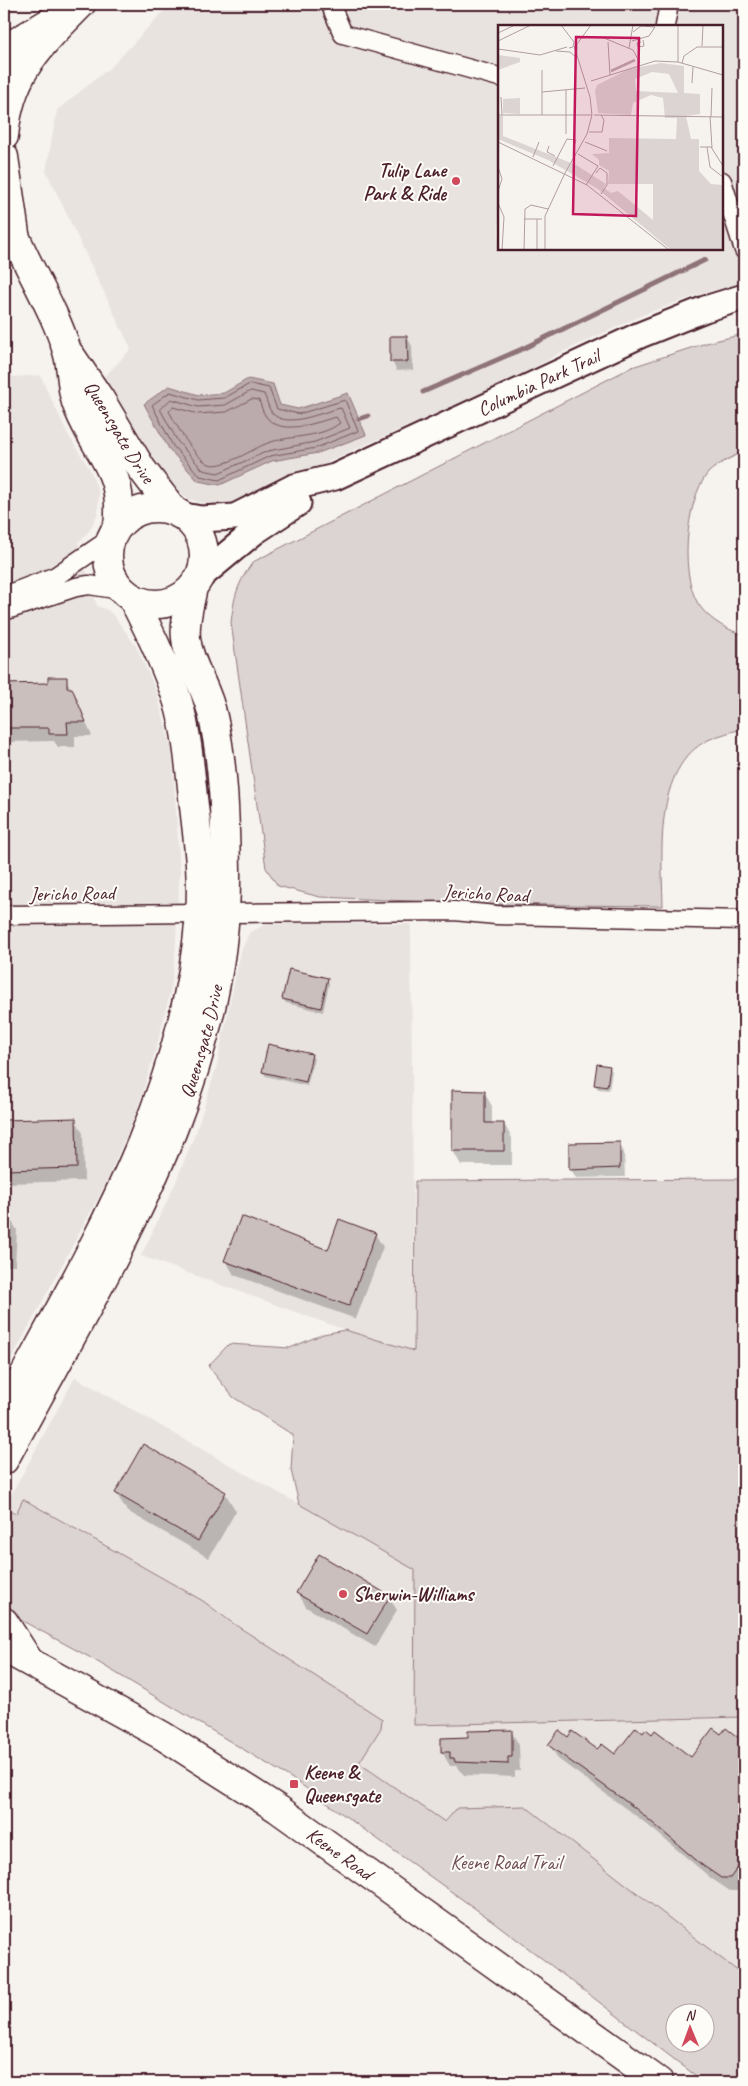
<svg xmlns="http://www.w3.org/2000/svg" width="748" height="2086" font-family="Caveat,sans-serif">
<style>
.built{fill:#e9e3e0;fill-rule:evenodd}
.green{fill:#dcd4d2;stroke:#937a7e;fill-rule:evenodd}
.water{fill:#bbabac;stroke:#8e7378}
.shadow{fill:#0003}
.lines{fill:none;stroke-linecap:round;stroke-linejoin:round}
.shore{stroke:#77575f;stroke-width:1}
.stream{stroke:#8e7378;stroke-width:5}
.building{fill:#cbbfbe;stroke:#4a1f2b}
.minor-casing{stroke:#4a1f2b;stroke-width:21}
.secondary-casing{stroke:#4a1f2b;stroke-width:29}
.primary-casing{stroke:#4a1f2b;stroke-width:31}
.motorway-casing{stroke:#4a1f2b;stroke-width:31}
.minor{stroke:#fdfcf7;stroke-width:18}
.secondary{stroke:#fdfcf7;stroke-width:25}
.primary{stroke:#fdfcf7;stroke-width:28}
.motorway{stroke:#fdfcf7;stroke-width:28}
.poi-dot{fill:#d1495b;stroke:#fdfcf7;stroke-width:2}
.labels{text-anchor:middle;stroke-width:4;stroke-linejoin:round;paint-order:stroke}
.poi-label{font-size:20px;font-weight:bold;fill:#4a1f2b;stroke:#fdfcf7;text-anchor:start}
.street-label{font-size:20px;fill:#4a1f2b;stroke:#fdfcf7}
.park-label{font-size:20px;fill:#6e4c55;stroke:#fdfcf7}
.inset-river{fill:none;stroke:#bbabac;stroke-width:2.5}
.inset-road{fill:none;stroke:#b19ea1;stroke-width:1}
.view{fill:#c2185b;fill-opacity:0.15;stroke:#c2185b;stroke-width:2.5}
.inset-edge{fill:none;stroke:#4a1f2b;stroke-width:2.5}
</style>
<rect width="100%" height="100%" fill="#f6f3ef"/>
<filter id="ink" filterUnits="userSpaceOnUse"><feTurbulence type="fractalNoise" baseFrequency=".02" numOctaves="2"/><feDisplacementMap in="SourceGraphic" scale="10" xChannelSelector="R" yChannelSelector="G"/><feConvolveMatrix kernelMatrix="1 2 1 2 8 2 1 2 1" color-interpolation-filters="sRGB"/></filter>
<g filter="url(#ink)">
<path class="built" d="M170,4H744V282L700,294L645,314L556,355L516,379L331,460L319,471L252,498L217,507L188,499L164,478L153,464L102,379L131,349L46,171L57,110L112,66ZM499,26H722V249H499Z
M4,358L13,377L40,375L69,436L91,471L99,493L98,513L90,530L78,543L97,606L108,610L115,617L136,646L156,690L172,750L180,871L175,958L171,989L158,1042L138,1108L104,1187L4,1373Z
M289,923L411,924L414,1352L345,1330L141,1256L175,1184L197,1129L216,1068L241,951L249,933L264,925Z
M75,1377L415,1570L414,1724L744,1717V1976L525,1806L457,1808L445,1822L359,1763L381,1728L212,1607L24,1499L16,1514L4,1508Z"/>
<path class="green" d="M744,334V451C733,457 717,464 708,473C685,500 678,582 702,609C713,622 728,630 744,635V728C732,732 719,735 708,740C653,768 662,854 663,906L476,904L320,897L278,886L266,868L231,623C234,596 237,584 253,562L632,367L706,343Z
M744,1179V1717L414,1725L415,1570L299,1504L291,1470L293,1435L233,1397L208,1366L229,1344L290,1348L323,1334L345,1330L414,1351L415,1181Z
M23,1499L203,1601L234,1624L382,1719L381,1728L359,1763L445,1822L457,1808L525,1806L744,1976V2082H704L494,1922L296,1781L91,1658L4,1611V1508L16,1514ZM676,2014H706V2044H676Z"/>
<path class="water" d="M248,379L273,384L280,405L298,409L348,393L366,435L318,453L272,461L220,485L198,481L169,449L144,404L169,386L199,395L224,393Z"/>
<path class="shadow" d="M407,337L412,346L413,370L397,371L392,362Z
M741,531H744V568L741,561Z
M66,678L92,736H75V747H58L54,741L4,742V685L49,684Z
M327,979L329,984L323,1012L286,1003L283,999Z
M311,1055L314,1059L307,1086L266,1076L263,1072Z
M609,1067L612,1071L609,1090L598,1089L595,1085Z
M484,1092L492,1106V1124H504L512,1138V1165H461L453,1151Z
M75,1120L83,1133L84,1181L6,1183L4,1121Z
M619,1143L624,1152L625,1177L576,1178L571,1169Z
M4,1212H6L17,1230L15,1266H4Z
M375,1234L383,1247L356,1319L234,1275L226,1261L328,1252Z
M116,1493H225L236,1511L209,1558L127,1511Z
M298,1593L389,1597L397,1610L375,1647L306,1607Z
M726,1730L744,1743V1883L738,1891H730L712,1879L644,1822L558,1759L550,1745L568,1738L615,1756L643,1734L691,1758L722,1736Z
M511,1731L519,1745L520,1771H515V1777L464,1775L456,1766H450L442,1752L469,1738Z"/>
<g class="lines">
<path class="shore" d="M250,384L269,388L277,409L299,414L345,400L358,431L316,448L270,456L219,480L200,476L173,446L152,405L170,392L198,400L224,398Z
M251,391L264,394C267,400 268,408 272,413C287,430 323,411 341,408L350,428L315,442L268,451L218,473L203,470L178,442L160,409L171,399L198,407L225,405Z
M252,399L259,400C261,405 262,411 265,415C279,438 317,422 336,417L340,423C318,440 287,434 263,445C251,450 220,471 207,463C192,454 177,426 169,411L173,407L198,414L226,412Z"/>
<path class="stream" d="M423,392L522,349L705,260
M359,419L368,416"/>
</g>
<path class="building" d="M390,336H407L408,362H390Z
M48,677H67V688H72L86,722H67L68,734H49V728H4V684L48,683Z
M289,969L328,978L321,1008L282,999Z
M268,1044L312,1054L306,1082L262,1072Z
M597,1064L610,1066L607,1087L594,1085Z
M452,1090L485,1091V1123H504V1151H452Z
M76,1118L77,1168L4,1170V1120Z
M620,1142V1168L569,1170V1143Z
M241,1216L328,1250L339,1219L376,1233L349,1306L224,1261Z
M143,1444L226,1492L198,1541L115,1493Z
M319,1554L390,1596L367,1634L296,1593Z
M636,1727L643,1733L646,1729L652,1734L655,1730L691,1757L713,1728L721,1734L726,1728L744,1742V1860L730,1878H721L702,1865L635,1808L548,1745L559,1730L568,1737L572,1731L597,1749L602,1744L615,1754Z
M512,1730V1757H508V1764L455,1762L454,1758H450V1752H441V1738L468,1737V1731Z"/>
<g class="lines">
<g class="minor-casing">
<path id="minor" d="M331,6L343,34L499,77
M665,26L669,4
M722,181L744,250
M4,596L56,576L110,539
M4,611L76,587L89,585L121,590
M225,913L454,911L496,915L744,920
M4,915L200,913"/>
</g>
<g class="secondary-casing">
<g id="secondary">
<path id="s1" d="M184,516L201,519L235,517L294,487L335,477L640,335L705,309L744,297"/>
<path d="M201,576L254,532L298,503"/>
</g>
</g>
<g class="primary-casing">
<g id="primary">
<path d="M8,218C24,264 53,304 67,351C73,370 70,391 79,410C98,456 125,470 118,526"/>
<path id="s2" d="M71,356L100,399L141,468L174,511"/>
<circle cx="156" cy="556" r="48"/>
<path d="M4,1412C89,1254 186,1098 200,914C203,878 198,841 194,806C190,771 188,736 178,702C167,667 150,632 133,599"/>
<path id="s3" d="M4,1460C102,1275 229,1087 226,870C225,820 224,766 213,717C208,689 189,666 186,638C184,621 190,603 193,587"/>
<path d="M4,1622L29,1661"/>
<path id="s4" d="M4,1648L163,1736L278,1809L659,2082"/>
</g>
</g>
<g class="motorway-casing">
<path id="motorway" d="M4,56L18,41L55,19
M4,136C10,72 39,47 81,4
M4,157L16,241"/>
</g>
<use href="#minor" class="minor"/>
<use href="#secondary" class="secondary"/>
<use href="#primary" class="primary"/>
<use href="#motorway" class="motorway"/>
</g>
</g>
<g class="poi-dot">
<circle cx="456" cy="181" r="5"/>
<circle cx="343" cy="1594" r="5"/>
<rect x="289" y="1779" width="10" height="10" rx="2.5"/>
</g>
<g class="labels">
<g class="poi-label">
<text x="446" y="177" text-anchor="end">Tulip Lane<tspan x="446" dy="23">Park &amp; Ride</tspan></text>
<text x="353" y="1601">Sherwin-Williams</text>
<text x="304" y="1779">Keene &amp;<tspan x="304" dy="23">Queensgate</tspan></text>
</g>
<g class="street-label">
<text dy="7" stroke="none"><textPath href="#s1" startOffset="384">Columbia Park Trail</textPath></text>
<text dy="7" stroke="none"><textPath href="#s2" startOffset="90">Queensgate Drive</textPath></text>
<text transform="translate(72 893) rotate(-1)" y="7">Jericho Road</text>
<text transform="translate(486 893) rotate(3)" y="7">Jericho Road</text>
<text dy="7" stroke="none"><textPath href="#s3" startOffset="464">Queensgate Drive</textPath></text>
<text dy="7" stroke="none"><textPath href="#s4" startOffset="394">Keene Road</textPath></text>
</g>
<g class="park-label">
<text x="506" y="1869">Keene Road Trail</text>
</g>
</g>
<g transform="translate(498 25)">
<rect width="225" height="225" fill="#f6f3ef"/>
<path d="M0,30L22,33V37L0,45ZM163,38L186,41V68L202,69V89L188,91L193,114H201V146L213,159L225,160V225H173L100,164L50,135L0,114V91H5V111L78,140L108,159L106,163L113,168L120,166L155,195V159H110L111,146L101,140V135L94,129L111,128V113L178,114L179,93H167L165,73L153,70L135,78L133,90L100,88L97,66L99,60L131,44ZM154,47L171,49L180,68L138,66L137,54ZM22,73V89L5,88V74Z" fill="#dcd4d2" fill-rule="evenodd"/>
<path class="inset-river" d="M113,46L137,35"/>
<path class="inset-road" d="M63,0L76,17L75,22L71,23M0,8L17,0M106,13L135,25L142,38M0,16L33,0M134,16L151,11L157,2L143,1L135,7M110,17L112,50M143,17L139,18L140,22L146,21L145,15M204,21L205,0M131,23L135,0M0,24L42,30L69,22M58,26L72,27L79,33M79,33V19L93,0M180,37V0M184,38L186,31L199,22H225M93,56L157,36L180,37L225,50M194,58L195,42M68,65V109M44,67L87,63M3,72L4,90M0,90H94M44,90V45M96,90L225,92M212,91L214,123M213,92L214,63M91,107H104L106,95L103,90M0,117L89,160L171,225M87,117L109,126M51,121L49,127L57,131M202,122H213L225,141M209,122L212,142L225,152M80,129L100,141L88,160M35,132L41,117M55,141L69,114L78,115L76,122M0,142L4,154L0,166M67,148L89,109L94,90L92,72L76,21M98,148L102,143L109,148V160L103,169M0,178L6,192L4,225M26,194H44M26,225L27,184L33,180L50,184M39,225V194M47,225V191L67,148"/>
<path class="view" d="M78,12L141,13L138,191L75,189Z"/>
<rect width="225" height="225" class="inset-edge"/>
</g>
<rect width="748" height="2086" fill="none" stroke="#fdfcf7" stroke-width="20"/>
<rect x="10" y="10" width="728" height="2066" fill="none" stroke="#4a1f2b" stroke-width="2" filter="url(#ink)"/>
<g transform="translate(690 2028) rotate(359)"><circle r="24" fill="#fdfcf7" stroke="#b5a4a5"/>
<path d="M0-4L9 19L0 12L-9 19Z" fill="#d1495b"/>
<text y="-8" font-size="14" font-weight="bold" text-anchor="middle" fill="#4a1f2b">N</text>
</g>
</svg>
